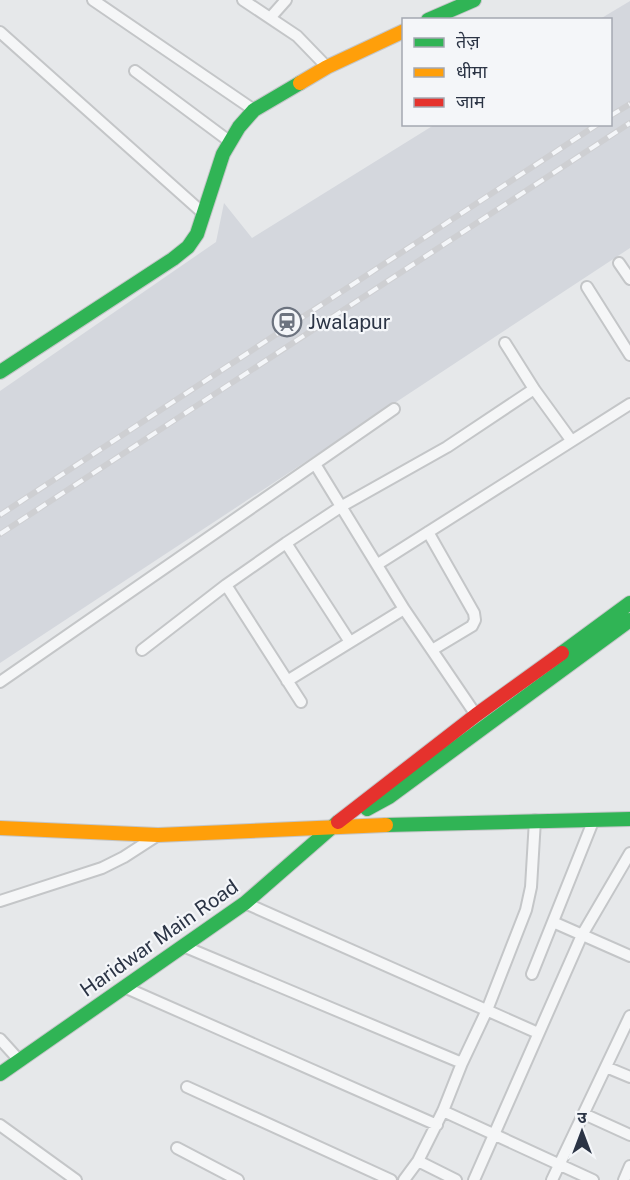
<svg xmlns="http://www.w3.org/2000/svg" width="630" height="1180" font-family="'Public Sans','Noto Sans Devanagari',sans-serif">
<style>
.built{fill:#d4d7dd}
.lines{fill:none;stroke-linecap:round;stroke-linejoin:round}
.street-casing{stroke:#c4c6c8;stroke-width:14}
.fast-casing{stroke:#c4c6c8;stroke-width:16}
.slow-casing{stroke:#c4c6c8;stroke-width:16}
.jam-casing{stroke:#c4c6c8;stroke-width:16}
.street{stroke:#f5f6f7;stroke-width:10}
.fast{stroke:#30b455;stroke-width:14}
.slow{stroke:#ff9f0a;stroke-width:14}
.jam{stroke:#e5322d;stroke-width:14}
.rail-casing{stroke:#cecfd2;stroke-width:6}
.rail{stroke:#f4f6f9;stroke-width:4;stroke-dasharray:11;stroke-linecap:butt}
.labels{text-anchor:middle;stroke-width:4.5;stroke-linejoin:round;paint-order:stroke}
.poi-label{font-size:20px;fill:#2b3445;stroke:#f4f6f9;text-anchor:start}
.street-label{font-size:20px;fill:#2b3445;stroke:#f4f6f9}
</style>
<rect width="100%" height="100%" fill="#e6e8ea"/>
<path class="built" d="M630,1V248L0,663V391L216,242L224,203L252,238L434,125L610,124V20L600,19Z"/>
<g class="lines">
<g class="street-casing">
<path id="street" d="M93,0L254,110
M243,0L297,36L327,67
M270,18L286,0
M0,32L204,214
M135,71L229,141
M619,263L630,279
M587,287L630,355
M505,343L534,389L571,440
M315,464L404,609L476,715
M428,532L474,613L475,620L472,626L432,650
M286,543L350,642
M378,564L630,404
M226,585L301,702
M142,650L226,585L286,543L342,506L447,447L534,389
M287,681L404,609
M0,682L394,409
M0,901L102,868L124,857L158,835
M245,903L538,1033
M553,922L630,956
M183,946L462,1063
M532,974L594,819
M124,987L437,1125
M0,1039L19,1060
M606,1067L630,1077
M187,1087L391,1180
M443,1111L593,1180
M584,1114L630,1135
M0,1125L76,1180
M177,1148L238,1180
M418,1161L456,1180
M404,1180L418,1161L443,1111L462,1063L487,1010L526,910L531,887L535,820
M474,1180L582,935L630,853
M552,1180L630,1016
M624,1180L630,1166"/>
</g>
<g class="fast-casing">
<path id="fast" d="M428,20L474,0
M0,372L173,259L188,247L197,234L223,154L239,127L254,110L300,83
M562,653L630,603
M367,809L389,797L630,620
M386,825L630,819
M0,1074L245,903L338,822"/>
</g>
<g class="slow-casing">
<path id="slow" d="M300,83L327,67L404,31
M0,828L158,835L386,825"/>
</g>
<g class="jam-casing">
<path id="jam" d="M338,822L476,715L562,653"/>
</g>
<use href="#street" class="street"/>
<use href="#fast" class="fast"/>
<use href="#slow" class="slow"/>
<use href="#jam" class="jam"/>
<g class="rail-casing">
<path id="rail" d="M610,116L630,104
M0,515L598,124
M0,534L630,123"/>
</g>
<use href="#rail" class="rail"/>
</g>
<defs>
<g id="station-ring" transform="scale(1.5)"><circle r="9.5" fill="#f4f6f9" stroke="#6c737f" stroke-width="1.5"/><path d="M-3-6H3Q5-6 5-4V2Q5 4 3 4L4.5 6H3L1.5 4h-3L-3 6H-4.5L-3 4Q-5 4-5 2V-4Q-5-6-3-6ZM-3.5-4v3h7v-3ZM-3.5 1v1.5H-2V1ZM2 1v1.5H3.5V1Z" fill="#6c737f"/></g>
</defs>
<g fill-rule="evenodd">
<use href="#station-ring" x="287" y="322"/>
</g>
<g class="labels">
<g class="poi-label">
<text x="308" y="329">Jwalapur</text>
</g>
<g class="street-label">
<text transform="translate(159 938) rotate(-35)" y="7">Haridwar Main Road</text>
</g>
</g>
<rect x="402" y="18" width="210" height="108" fill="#f4f6f9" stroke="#a4a8b1" stroke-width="1.5"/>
<rect x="414" y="38" width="30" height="9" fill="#30b455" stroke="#a4a8b1" stroke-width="1.5"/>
<text x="456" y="48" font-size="18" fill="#2b3445">तेज़</text>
<rect x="414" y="68" width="30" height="9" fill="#ff9f0a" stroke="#a4a8b1" stroke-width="1.5"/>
<text x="456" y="78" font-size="18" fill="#2b3445">धीमा</text>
<rect x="414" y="98" width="30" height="9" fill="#e5322d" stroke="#a4a8b1" stroke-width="1.5"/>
<text x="456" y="108" font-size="18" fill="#2b3445">जाम</text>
<g transform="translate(582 1132)" stroke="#f4f6f9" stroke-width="4.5" paint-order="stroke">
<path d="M0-4.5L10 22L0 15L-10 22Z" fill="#2b3445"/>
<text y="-9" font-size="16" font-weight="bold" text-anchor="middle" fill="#2b3445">उ</text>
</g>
</svg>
